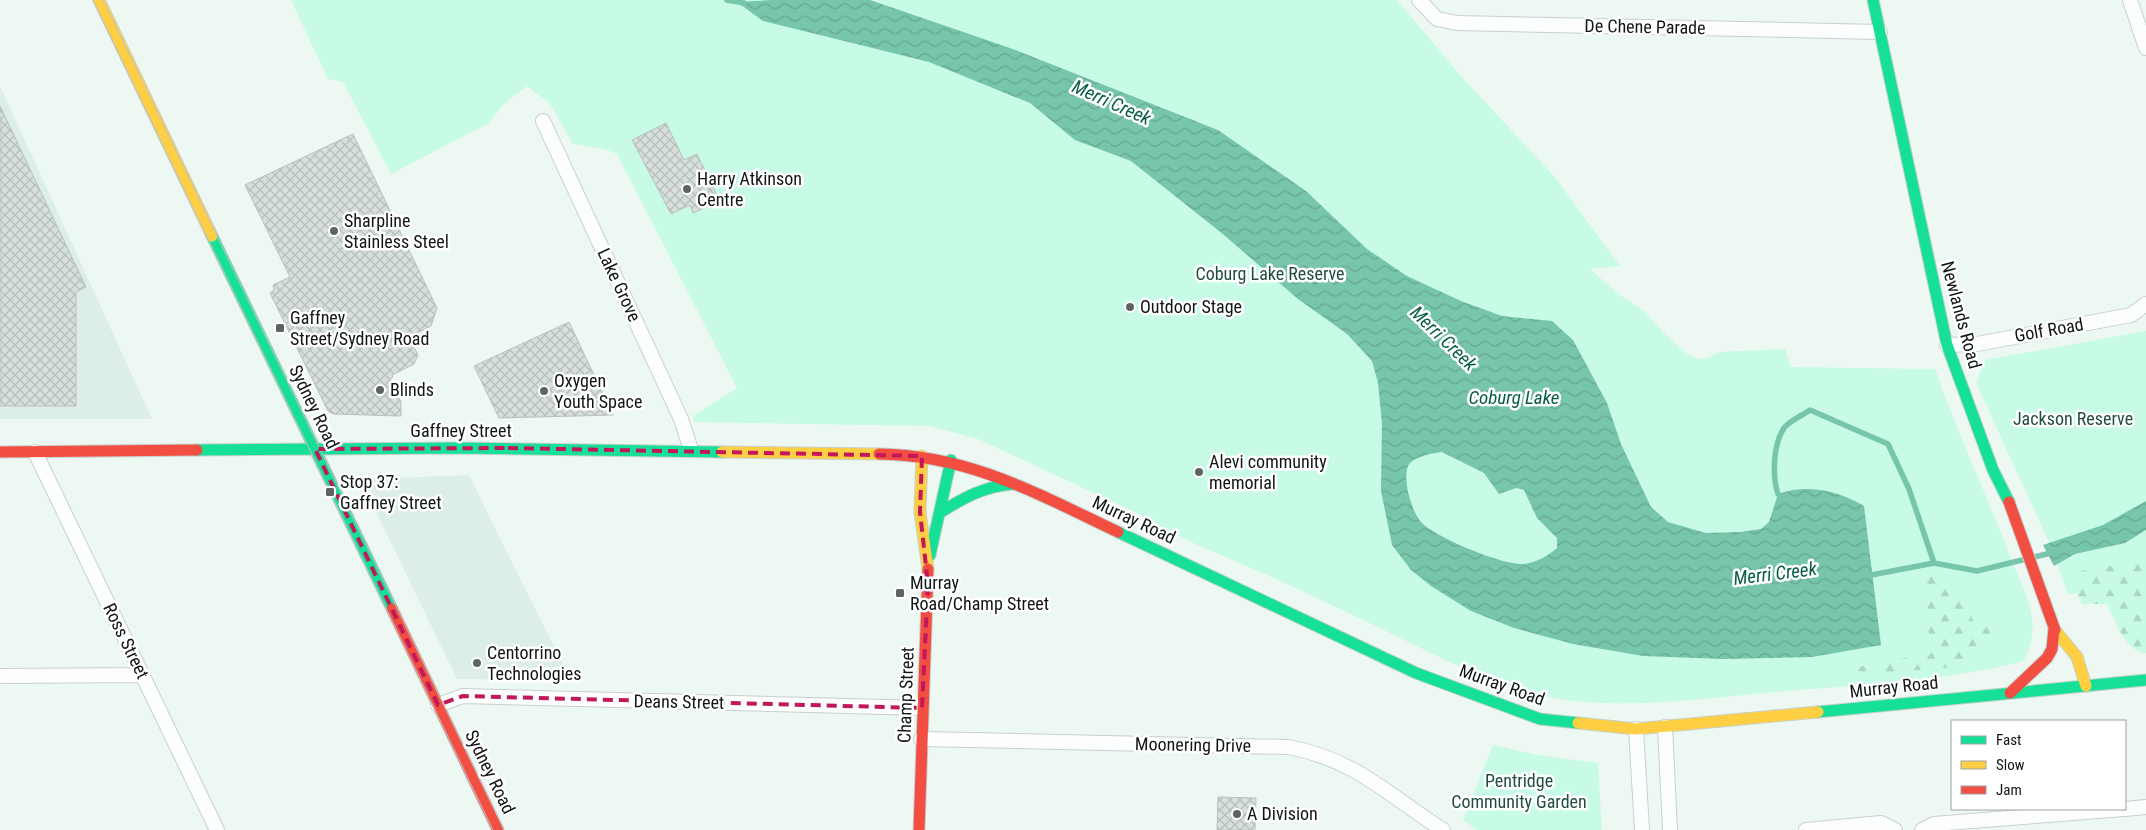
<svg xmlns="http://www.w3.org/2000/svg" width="2146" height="830" font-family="'Roboto Condensed',sans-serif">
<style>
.built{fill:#dceee6}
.green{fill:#c7fbe6}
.forest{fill:url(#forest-firs)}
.water{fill:url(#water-waves);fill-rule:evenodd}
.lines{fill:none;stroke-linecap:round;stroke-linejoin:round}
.stream{stroke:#77c5aa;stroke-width:5.5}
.building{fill:url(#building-cross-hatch);stroke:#b9c0bd}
.street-casing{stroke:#c8d0cd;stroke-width:16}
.fast-casing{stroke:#c8d0cd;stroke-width:13}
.slow-casing{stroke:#c8d0cd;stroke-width:13}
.jam-casing{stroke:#c8d0cd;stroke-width:13}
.street{stroke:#fcfefd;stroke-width:14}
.fast{stroke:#16e098;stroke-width:11}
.slow{stroke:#ffcf43;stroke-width:11}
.jam{stroke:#f24e42;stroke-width:11}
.tram{stroke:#c0c2c2;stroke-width:1}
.marked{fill:none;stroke:#c2185b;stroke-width:4;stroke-dasharray:10 6;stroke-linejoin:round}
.poi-dot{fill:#5d6561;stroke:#fff;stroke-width:2}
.labels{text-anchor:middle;stroke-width:5;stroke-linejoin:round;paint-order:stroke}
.street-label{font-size:18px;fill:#101613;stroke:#fff}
.poi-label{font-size:18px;fill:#101613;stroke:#fff;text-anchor:start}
.park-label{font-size:18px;fill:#214d3d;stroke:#fff}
.water-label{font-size:19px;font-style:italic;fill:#065d46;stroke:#fff}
</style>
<defs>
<pattern id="forest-firs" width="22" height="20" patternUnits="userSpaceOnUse" patternTransform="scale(1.25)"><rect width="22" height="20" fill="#c7fbe6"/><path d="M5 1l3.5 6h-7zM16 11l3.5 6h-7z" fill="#aad6c4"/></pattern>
<pattern id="water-waves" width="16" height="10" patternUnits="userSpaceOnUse" patternTransform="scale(1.25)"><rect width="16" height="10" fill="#77c5aa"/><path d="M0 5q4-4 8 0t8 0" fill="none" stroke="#66a891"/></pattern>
<pattern id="building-cross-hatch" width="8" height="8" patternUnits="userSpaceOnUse" patternTransform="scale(1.25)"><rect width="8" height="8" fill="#d6dfdb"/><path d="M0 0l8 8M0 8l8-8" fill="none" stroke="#b7bfbb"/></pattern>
</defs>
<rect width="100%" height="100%" fill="#edf8f3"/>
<path class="built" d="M0,86L152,419H0Z
M469,475L519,577L571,680L457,679L365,489L375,479Z"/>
<path class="green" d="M291,0H1397L1461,76L1554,176L1620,266L1590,269L1620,295L1643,310L1663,332L1686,353L1698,359L1709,358L1718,352L1785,349L1791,367L1935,369C1957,432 1986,493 2010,556C2017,575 2029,597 2032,617C2034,634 2031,645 2024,661C1942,682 1858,685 1775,692C1709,698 1641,708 1575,701C1513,695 1455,665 1400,638C1360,618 1319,599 1278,580C1232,558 1182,542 1139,514L978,439L929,426L694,422L693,416L737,388L617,154L605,149L573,144L550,104L527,86L503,105L489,123L391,174L343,82L328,79Z
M2146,331V583L2068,594L2049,542L1976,383L1985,360Z
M1493,745L1537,755L1598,763L1602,830H1477L1463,820Z"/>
<path class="forest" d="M2146,557V653C2125,652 2115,620 2107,604H2082L2068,573L2129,563Z
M1927,573L1953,579L1974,622L1991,620L1996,632L1966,666L1861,675L1853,670L1867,664L1931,654L1925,597Z"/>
<path class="water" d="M771,0H870L1010,48L1218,130L1306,191L1367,249L1407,276L1461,301L1502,316L1552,321L1573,340L1607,403L1621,444L1651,507L1668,522L1706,533L1740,532L1761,529L1769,522L1778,494C1806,483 1840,491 1864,506L1881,645L1812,657L1724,659L1643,656L1573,644L1514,628L1471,611L1431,586L1411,570L1392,545L1381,491L1382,424L1378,383L1372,361L1347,334L1298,299L1224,235L1131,161L1075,140L1030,103L929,62L763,21L737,2ZM1442,452L1484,473L1499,494L1516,488L1524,490L1537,518L1557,538V548C1548,556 1536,563 1523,564C1502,565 1437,538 1422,523C1412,514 1400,474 1410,463C1417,456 1433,453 1442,452Z
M2146,501V530L2125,543L2075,554L2054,566L2043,545L2103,525Z"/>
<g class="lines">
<path class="stream" d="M727,0L744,3
M1778,494C1772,475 1773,445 1784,428C1789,421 1803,415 1810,410L1888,444L1909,489L1934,563
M1866,576L1934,563L1977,571L2055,552"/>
</g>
<path class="building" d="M0,106L86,287L76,292V406H0Z
M666,123L684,160L697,154L720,201L693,213L690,205L671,214L632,140Z
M353,134L437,308L431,326L409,337L418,355L414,364L392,375L393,377L390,379L401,402V416L333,414L328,411L270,293L274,290L273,285L290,277L245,185Z
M569,322L613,415L499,418L474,366Z
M1218,797L1256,798L1255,830H1217Z"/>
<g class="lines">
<g class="street-casing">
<path id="street" d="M1419,0L1437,19L1457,23L1880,32
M2130,0L2146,48
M543,121L681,419L691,450
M1947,345L1977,344L2131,315L2146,304
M35,452L217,830
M0,676L142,675
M438,705L463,696L922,708
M1665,727L1670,830
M1636,729L1642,830
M921,739L1288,747C1355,759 1388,795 1443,830
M2125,809L2146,807
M1806,830L1881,823L1895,830
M1922,830L1934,824L2124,809"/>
</g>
<g class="fast-casing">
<path id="fast" d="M1873,0L1947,345L1993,470L2009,502
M212,236L392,609
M197,450L458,448L722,452
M941,512C965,497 985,486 1014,484
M1118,532L1416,673L1540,719L1578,723
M930,555L951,460
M1818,712L2146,680"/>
</g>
<g class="slow-casing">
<path id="slow" d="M99,0L212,236
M722,452L879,454
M922,456L920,512L928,569
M2055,630L2077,657L2086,686
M1578,723L1636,729L1818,712"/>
</g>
<g class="jam-casing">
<path id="jam" d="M0,452L197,450
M879,454C969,455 1038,494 1118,532
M2009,502L2055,630
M392,609L498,830
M2010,693L2047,658L2052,649L2054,628
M919,830L928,569"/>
</g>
<use href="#street" class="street"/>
<use href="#fast" class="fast"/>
<use href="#slow" class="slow"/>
<use href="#jam" class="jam"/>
<path class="tram" d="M93,0L493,830
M103,0L504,830"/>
</g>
<path class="marked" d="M508,448L922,456L920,512L928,584L922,708L463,696L438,705L315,449Z"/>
<g class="poi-dot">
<circle cx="687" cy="189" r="5"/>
<circle cx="334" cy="231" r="5"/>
<circle cx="1130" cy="307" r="5"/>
<rect x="275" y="323" width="10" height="10" rx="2.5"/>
<circle cx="380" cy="390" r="5"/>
<circle cx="544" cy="391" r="5"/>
<circle cx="1199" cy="472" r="5"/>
<rect x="325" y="487" width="10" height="10" rx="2.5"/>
<rect x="895" y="588" width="10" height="10" rx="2.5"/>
<circle cx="477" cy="663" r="5"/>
<circle cx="1237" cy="814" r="5"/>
</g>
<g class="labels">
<g class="street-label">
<text transform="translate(1645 27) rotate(1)" y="6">De Chene Parade</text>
<text transform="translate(619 285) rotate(65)" y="6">Lake Grove</text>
<text transform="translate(1961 315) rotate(75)" y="6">Newlands Road</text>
<text transform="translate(2049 330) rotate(-10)" y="6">Golf Road</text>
<text transform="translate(314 407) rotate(64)" y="6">Sydney Road</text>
<text x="461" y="437">Gaffney Street</text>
<text transform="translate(1134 520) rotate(25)" y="6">Murray Road</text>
<text transform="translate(126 641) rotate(64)" y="6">Ross Street</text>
<text transform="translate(1502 685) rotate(20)" y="6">Murray Road</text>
<text transform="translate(1894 687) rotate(-6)" y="6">Murray Road</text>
<text transform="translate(906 695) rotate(-88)" y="6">Champ Street</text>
<text transform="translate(679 702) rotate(1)" y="6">Deans Street</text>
<text transform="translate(1193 745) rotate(1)" y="6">Moonering Drive</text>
<text transform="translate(490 772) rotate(64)" y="6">Sydney Road</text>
</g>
<g class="poi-label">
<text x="697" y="185">Harry Atkinson<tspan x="697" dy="21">Centre</tspan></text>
<text x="344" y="227">Sharpline<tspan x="344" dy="21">Stainless Steel</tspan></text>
<text x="1140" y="313">Outdoor Stage</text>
<text x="290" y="324">Gaffney<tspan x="290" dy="21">Street/Sydney Road</tspan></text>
<text x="554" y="387">Oxygen<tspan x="554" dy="21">Youth Space</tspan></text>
<text x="390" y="396">Blinds</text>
<text x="1209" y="468">Alevi community<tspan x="1209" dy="21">memorial</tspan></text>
<text x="340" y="488">Stop 37:<tspan x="340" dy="21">Gaffney Street</tspan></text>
<text x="910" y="589">Murray<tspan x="910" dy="21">Road/Champ Street</tspan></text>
<text x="487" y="659">Centorrino<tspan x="487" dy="21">Technologies</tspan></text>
<text x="1247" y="820">A Division</text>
</g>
<g class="park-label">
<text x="1270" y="280">Coburg Lake Reserve</text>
<text x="2073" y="425">Jackson Reserve</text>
<text x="1519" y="787">Pentridge<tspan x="1519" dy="21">Community Garden</tspan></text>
</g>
<g class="water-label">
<text transform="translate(1112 102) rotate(24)" y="7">Merri Creek</text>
<text transform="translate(1444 338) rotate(44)" y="7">Merri Creek</text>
<text x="1514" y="404">Coburg Lake</text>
<text transform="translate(1775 573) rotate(-7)" y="7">Merri Creek</text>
</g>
</g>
<rect x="1951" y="720" width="175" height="90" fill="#ffffff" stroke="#9fa2a1"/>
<rect x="1961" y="736" width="25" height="8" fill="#16e098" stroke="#9fa2a1"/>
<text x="1996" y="745" font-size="15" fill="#101613">Fast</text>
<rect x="1961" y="761" width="25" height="8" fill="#ffcf43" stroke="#9fa2a1"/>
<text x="1996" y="770" font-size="15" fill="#101613">Slow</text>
<rect x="1961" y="786" width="25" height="8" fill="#f24e42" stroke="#9fa2a1"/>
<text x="1996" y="795" font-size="15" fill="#101613">Jam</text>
</svg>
